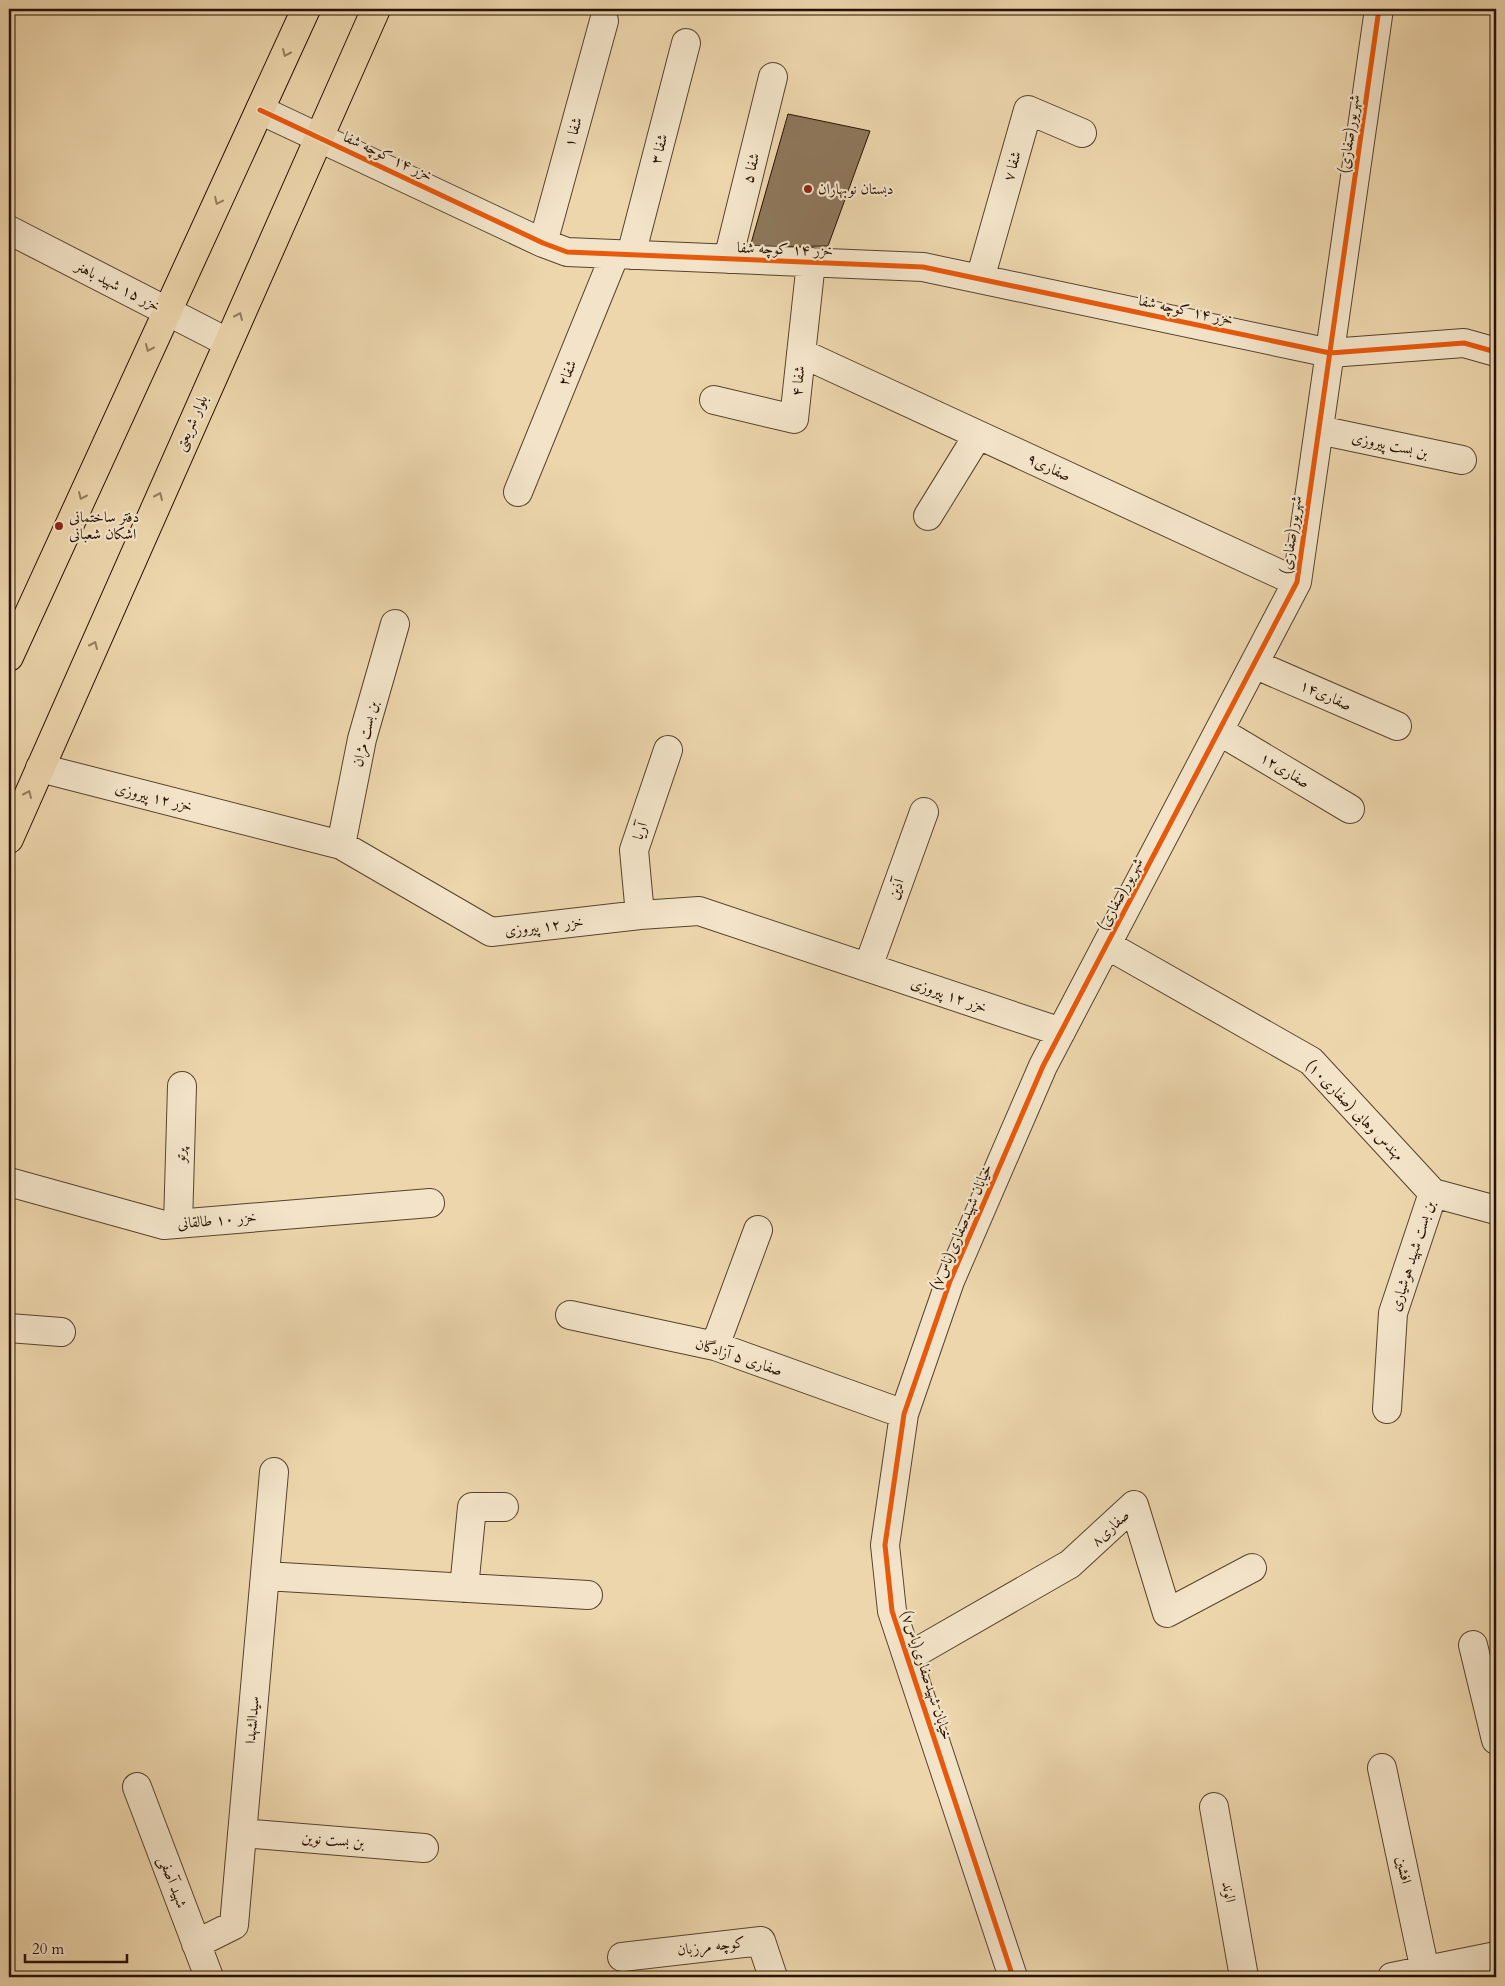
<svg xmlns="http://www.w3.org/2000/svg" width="1505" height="1986" font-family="Cardo,Amiri,serif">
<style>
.building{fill:#8e775b;stroke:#271103}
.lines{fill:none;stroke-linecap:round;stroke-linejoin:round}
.minor-casing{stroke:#58422d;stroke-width:30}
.primary-casing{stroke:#271103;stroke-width:30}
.minor{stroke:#f3e4c9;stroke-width:28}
.primary{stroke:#edd6ac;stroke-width:28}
.cycleway-casing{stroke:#f3e4c9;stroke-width:8}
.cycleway{stroke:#e8590c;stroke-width:5}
.oneway{stroke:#947d60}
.poi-dot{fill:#8f2418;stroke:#f3e4c9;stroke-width:2}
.labels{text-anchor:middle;stroke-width:4.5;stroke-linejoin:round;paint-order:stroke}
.street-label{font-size:15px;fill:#271103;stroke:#f3e4c9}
.poi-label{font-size:15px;fill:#271103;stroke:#f3e4c9;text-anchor:start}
</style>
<rect width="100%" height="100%" fill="#edd6ac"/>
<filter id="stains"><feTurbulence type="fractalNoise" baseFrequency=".004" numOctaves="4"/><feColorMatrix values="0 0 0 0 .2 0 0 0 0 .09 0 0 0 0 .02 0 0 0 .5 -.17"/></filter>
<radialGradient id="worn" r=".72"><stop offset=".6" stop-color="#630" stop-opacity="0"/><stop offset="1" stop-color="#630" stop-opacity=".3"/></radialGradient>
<path class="building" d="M788,114L870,131L828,246L750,247Z"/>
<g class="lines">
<g class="minor-casing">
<path id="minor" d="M260,110L543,243L567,252L923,267L1330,353L1464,343L1496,352
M9,230L227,342
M543,243L604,21
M631,255L686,43
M728,259L773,77
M980,279L1028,110L1082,133
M801,353L1297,582
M714,400L794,419L811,262
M1319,430L1462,460
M518,492L615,254
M928,516L978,435
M1254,664L1397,726
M1219,731L1350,809
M40,768L341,845L491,932L640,915L699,911L1061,1032
M341,845L362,739L395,624
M640,915L634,850L668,750
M1107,945L1311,1061L1433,1193L1496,1210
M868,967L924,812
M9,1182L164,1225L430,1203
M178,1224L182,1086
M570,1315L715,1346L904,1414
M9,1328L61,1332
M715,1346L758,1230
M1387,1409L1393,1313L1433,1193
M265,1576L588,1595
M464,1588L472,1507H504
M1473,1645L1496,1740
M908,1657L1070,1564L1134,1505L1167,1613L1252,1568
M1382,1768L1425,1971
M137,1787L209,1977
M1214,1807L1244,1977
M242,1833L424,1848
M196,1944L234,1925L274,1472
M622,1957L761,1941L773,1977
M1013,1977L892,1611L885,1545L904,1414L950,1281L1043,1066L1297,582L1379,9
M1392,1977L1496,1956"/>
</g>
<g class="primary-casing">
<path id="primary" d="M9,657L306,9
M9,839L376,9"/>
</g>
<use href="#minor" class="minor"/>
<use href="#primary" class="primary"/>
<g class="cycleway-casing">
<path id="cycleway" d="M260,110L543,243L567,252L923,267L1330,353L1464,343L1496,352
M1013,1977L892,1611L885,1545L904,1414L950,1281L1043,1066L1297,582L1379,9"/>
</g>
<use href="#cycleway" class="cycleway"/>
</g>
<defs><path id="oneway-chevron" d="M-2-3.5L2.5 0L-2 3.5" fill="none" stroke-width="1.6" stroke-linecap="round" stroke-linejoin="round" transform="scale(1.25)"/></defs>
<g class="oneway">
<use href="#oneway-chevron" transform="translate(286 53) rotate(114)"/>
<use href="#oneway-chevron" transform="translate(218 201) rotate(115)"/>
<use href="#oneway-chevron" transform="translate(239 316) rotate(-66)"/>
<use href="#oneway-chevron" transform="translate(149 348) rotate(114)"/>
<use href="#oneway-chevron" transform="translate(82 496) rotate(114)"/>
<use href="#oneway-chevron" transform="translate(159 496) rotate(-66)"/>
<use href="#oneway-chevron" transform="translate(94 645) rotate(-66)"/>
<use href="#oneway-chevron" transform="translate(28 794) rotate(-66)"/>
</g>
<g class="poi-dot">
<circle cx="808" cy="189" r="5"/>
<circle cx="59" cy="526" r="5"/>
</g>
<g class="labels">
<g class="street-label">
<text transform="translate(573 132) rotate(-74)" y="5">شفا ۱</text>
<text transform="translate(1349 134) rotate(-82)" y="5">شهریور(صفاری)</text>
<text transform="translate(659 149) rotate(-75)" y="5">شفا ۳</text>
<text transform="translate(388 156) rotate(25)" y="5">خزر ۱۴ کوچه شفا</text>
<text transform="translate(1012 166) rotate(-74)" y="5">شفا ۷</text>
<text transform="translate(751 168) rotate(-76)" y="5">شفا ۵</text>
<text transform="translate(785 249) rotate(2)" y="5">خزر ۱۴ کوچه شفا</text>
<text transform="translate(118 286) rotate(27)" y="5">خزر ۱۵ شهید باهنر</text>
<text transform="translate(1186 310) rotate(12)" y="5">خزر ۱۴ کوچه شفا</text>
<text transform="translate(567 373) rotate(-68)" y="5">شفا۲</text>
<text transform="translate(798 381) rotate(-84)" y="5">شفا ۴</text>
<text transform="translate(191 423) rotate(-66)" y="5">بلوار شریعتی</text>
<text transform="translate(1390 445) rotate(12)" y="5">بن بست پیروزی</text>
<text transform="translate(1049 467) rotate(25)" y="5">صفاری۹</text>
<text transform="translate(1291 535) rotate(-82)" y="5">شهریور(صفاری)</text>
<text transform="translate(1326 695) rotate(24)" y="5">صفاری۱۴</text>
<text transform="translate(365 734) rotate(-76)" y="5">بن بست مژان</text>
<text transform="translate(1285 770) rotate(31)" y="5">صفاری۱۲</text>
<text transform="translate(154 797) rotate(14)" y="5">خزر ۱۲ پیروزی</text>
<text transform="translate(640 831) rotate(-71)" y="5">آریا</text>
<text transform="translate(896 889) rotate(-70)" y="5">آذین</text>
<text transform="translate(1120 894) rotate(-62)" y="5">شهریور(صفاری)</text>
<text transform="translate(544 926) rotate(-7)" y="5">خزر ۱۲ پیروزی</text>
<text transform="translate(949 995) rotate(19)" y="5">خزر ۱۲ پیروزی</text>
<text transform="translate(1355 1110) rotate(46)" y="5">مهندس وهابی (صفاری۱۰)</text>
<text transform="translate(180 1155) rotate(-88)" y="5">پرتو</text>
<text transform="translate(217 1220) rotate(-5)" y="5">خزر ۱۰ طالقانی</text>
<text transform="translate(961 1227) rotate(-67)" y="5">خیابان شهیدصفاری(یاس۷)</text>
<text transform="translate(1412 1256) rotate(-72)" y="5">بن بست شهید هوشیاری</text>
<text transform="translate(739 1357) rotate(18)" y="5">صفاری ۵ آزادگان</text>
<text transform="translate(1110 1528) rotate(-43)" y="5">صفاری۸</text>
<text transform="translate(927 1675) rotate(72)" y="5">خیابان شهیدصفاری(یاس۷)</text>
<text transform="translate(252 1720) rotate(-85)" y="5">سیدالشهدا</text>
<text transform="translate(333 1840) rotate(5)" y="5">بن بست نوین</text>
<text transform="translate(1404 1870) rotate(78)" y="5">افشین</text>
<text transform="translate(173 1882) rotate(69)" y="5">شهید آصفی</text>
<text transform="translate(1229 1892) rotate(80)" y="5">الوند</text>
<text transform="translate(711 1946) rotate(-7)" y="5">کوچه مرزبان</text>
</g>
<g class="poi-label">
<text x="818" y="194">دبستان نوبهاران</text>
<text x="69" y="522">دفتر ساختمانی<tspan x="69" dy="17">اشکان شعبانی</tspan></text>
</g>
</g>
<rect width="1505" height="1986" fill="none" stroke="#edd6ac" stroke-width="30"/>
<rect x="10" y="10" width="1485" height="1966" fill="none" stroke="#271103" stroke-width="2.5"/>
<rect x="15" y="15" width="1475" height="1956" fill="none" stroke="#271103"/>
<path d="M25 1954v8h102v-8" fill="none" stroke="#271103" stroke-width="2.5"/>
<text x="32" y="1954" font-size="15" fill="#271103" stroke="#f3e4c9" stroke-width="4" paint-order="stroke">20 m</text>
<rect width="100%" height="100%" filter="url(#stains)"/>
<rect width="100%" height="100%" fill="url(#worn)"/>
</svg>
